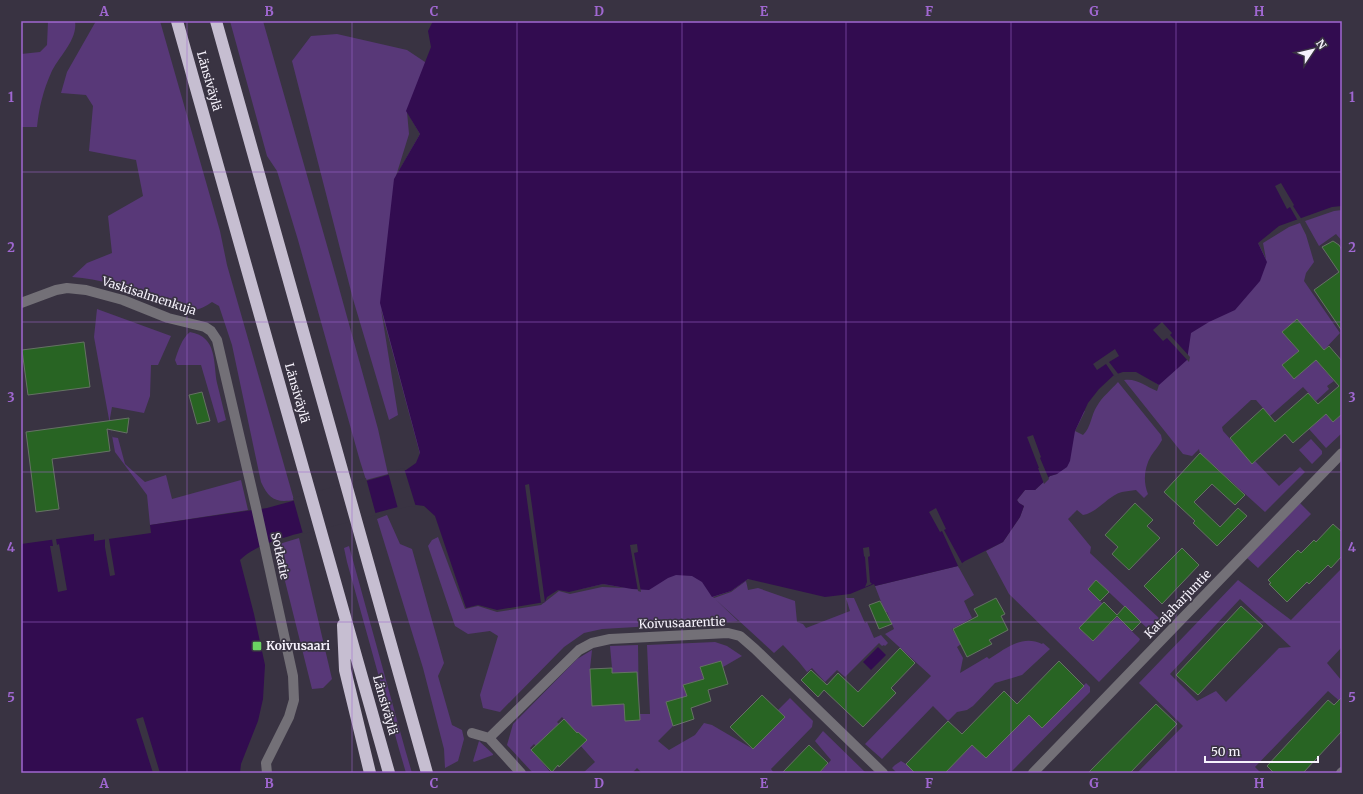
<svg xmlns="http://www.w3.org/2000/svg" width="1363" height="794" font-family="Merriweather,serif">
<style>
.green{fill:#583878;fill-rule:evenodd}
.water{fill:#320c50}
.pier{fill:#393342}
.building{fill:#286423;stroke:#657264}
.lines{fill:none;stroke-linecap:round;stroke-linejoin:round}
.minor{stroke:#737077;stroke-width:10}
.highway{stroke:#c6bed1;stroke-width:12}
.grid{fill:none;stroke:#a067d1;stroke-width:1;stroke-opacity:0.55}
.poi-dot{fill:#6bd362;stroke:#393342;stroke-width:1.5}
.labels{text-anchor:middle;stroke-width:3.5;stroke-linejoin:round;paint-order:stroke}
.street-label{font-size:12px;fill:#f6f2fc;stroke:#393342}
.poi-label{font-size:12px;font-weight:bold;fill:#f6f2fc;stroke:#393342;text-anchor:start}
.neatline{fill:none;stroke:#a067d1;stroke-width:1.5}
.grid-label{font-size:13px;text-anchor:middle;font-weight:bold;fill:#a067d1}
</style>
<rect width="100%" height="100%" fill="#393342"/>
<path class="green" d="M48,21H75C78,40 58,57 51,73C43,91 39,108 37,127H21V54L40,52L47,45Z
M96,21H160L220,231L227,265L294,500C275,503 269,499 261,482L232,345L219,306L212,302C206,306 200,310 192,310C181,309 161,301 150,297C124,287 100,279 72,277L87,263L112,253L108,216L143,196L136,160L89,151L93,106L86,95L61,93L67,72Z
M230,21H263L336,277L378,429L388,474L366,480L360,461L298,240L277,171L267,156Z
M337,34L407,50L425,62L420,454L381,309L398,415L389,420L353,299L292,61L311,36ZM407,112L420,134L396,176L409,134Z
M1342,210V241L1336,234L1319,246L1305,221L1334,211Z
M1300,223L1306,235L1314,262L1306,273L1304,281L1340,333L1324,350L1297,319L1282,332L1299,351L1282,365L1316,360L1334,381L1327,386L1329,389L1316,401L1303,387L1270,416L1256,400H1251L1222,427L1223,431L1252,463L1255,461L1279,486L1300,467L1305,472L1265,512L1200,453L1199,449L1192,456L1183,454L1124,380C1137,378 1145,386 1157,391L1159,385L1147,377L1258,243L1266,259L1263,243L1289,227Z
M97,309L171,336L158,365H151L150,396L144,413L112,407L110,418L112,437L118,438L125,464L145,482L166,475L172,499L241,480L248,510L150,525L147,495L115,452L94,337Z
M190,332C218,337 213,363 217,383C220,395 223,407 226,420L218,423L201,365H177L175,360C178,351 182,338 190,332Z
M1118,382L1161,435L1162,440C1159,446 1154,451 1151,456C1144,468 1143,482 1148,494L1144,498L1136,490C1131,491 1126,491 1122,492C1107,496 1099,512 1083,515L1077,510L1068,519L1091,547L1090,553L1160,619L1151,629H1148L1096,580L1088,589L1103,604L1080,629L1093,641L1117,617L1140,639L1139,641L1099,682L1009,594L986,551L1003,542L1020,517L1024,506L1019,503L1017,500L1025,490H1035L1050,476L1057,474L1075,415L1085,411L1075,431L1083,435C1091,428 1091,415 1097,406C1102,397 1111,390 1118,382Z
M1326,414L1333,422L1342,414V433L1326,448L1309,429Z
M1311,439L1322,451V454L1312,464L1299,450Z
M1300,503L1311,514L1258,568L1247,558Z
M387,515L400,544L412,549L444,663L438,676L452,725L462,730L464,739L458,761L445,768L444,749L423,668L377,519Z
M438,537L465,609L478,606L497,612L541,605L559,591L570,594L602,587L625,588L603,584L581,589L643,553L776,586L748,579L731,591L713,597L738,621L602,629L584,633L564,647L500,712L483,708L480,695L498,636L490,631L468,634L455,626L428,546L432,540Z
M299,538L332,679L323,688L312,689L276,545Z
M349,546L405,749L412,773H406L399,749L347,562L344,548Z
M958,566L974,595L964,601L972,618L952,629L961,644L957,647L963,658L960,673L987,657L989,659C1005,649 1022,634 1042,644L1043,643L1050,649L1022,675L995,683L973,706L967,710L957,712L948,721L933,706L882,759L865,744L931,676L885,634L894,629L887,612H885L875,586Z
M1342,568V647L1327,663L1342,681V703L1328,691L1255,767L1261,773H1137L1183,726L1139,683L1238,580L1291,620ZM1240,599L1291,647L1279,648L1226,702L1216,691L1197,701L1170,674Z
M746,581L748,590L758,588L795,601L797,622L803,624L806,628L850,611L846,598H854L865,623L867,622L874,638L881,635L888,643L885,646L884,645L882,646L879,643L845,677L837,670L825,682L812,668L807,672L799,662L783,645L774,653L714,598L731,592Z
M715,642L727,646L742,656L723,667L721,661L700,667L704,679L683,685L687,696L666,702L673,726L658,741L669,750L695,735L704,723L712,725L753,749L785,717L778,710L790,698L813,721L812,727L771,769L774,773H642L637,768L632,773H583L595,762L580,745L584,741L562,717L557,722L559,724L536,746L534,744L530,748L551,773H533L507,745L513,724L577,659L592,650L590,669L612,668L610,646L638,645L639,714H650L647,645Z
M1086,683L1090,687V692L1010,773H945L972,745L986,758L1029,715L1042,728Z
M823,731L866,773H820L831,760L815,741Z
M479,741L493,754V755L474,762L473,761Z
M901,761L906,764L915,773H897L892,768L895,765Z"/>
<path class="water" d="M433,21H1342V206L1332,207L1279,226L1258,243L1267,262L1260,281L1235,310L1209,322L1191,333L1187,360L1159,385L1136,372H1123L1114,375L1099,389L1088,403L1075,431L1070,461L1067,467L1057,474L1050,476L1035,490H1025L1017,500L1019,503L1024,506L1020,517L1003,542L965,561L958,566L875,586L874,584L850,594L825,597L748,579L731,591L712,597L702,582L692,576L676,575L668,578L649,590L632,589L603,584L569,592L558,590L547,597L545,602L497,610L478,605L466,608L435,516L424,506L409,504C383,511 357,518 332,525C306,532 258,541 240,560L254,614L265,665L263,699L258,721L241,764L240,773H21V544L94,534V541L151,533L150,525L267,508L406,470L416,463L420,453L380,303L394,179L420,134L406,111L431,47L428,31Z
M878,647L886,655L871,670L863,662Z"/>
<path class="pier" d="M1281,183L1294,205L1293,206L1302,220L1298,221L1290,207L1287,209L1275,186Z
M1162,322L1172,333L1170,335L1190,357L1189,362L1167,338L1163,341L1153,330Z
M1115,349L1119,356L1109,362L1119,375L1115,377L1106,364L1097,370L1093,364Z
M1033,435L1041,457L1040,458L1049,479L1044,484L1038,468H1039L1027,437Z
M404,468L416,507L410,506L398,509L388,472Z
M366,478L376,515L303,534L293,498Z
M529,484L545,602L541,603L525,485Z
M936,508L946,529L944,530L963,565L959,568L942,531L940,532L929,512Z
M52,539H56L57,545L59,544L67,590L58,592L50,546H53Z
M105,539H109L115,575L110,576L105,547Z
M637,544L638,552L634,553L641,592L638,591L630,545Z
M869,547L870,556L868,557L870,582L872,584L865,587L867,582L865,557L864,556L863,548Z
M143,717L160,773H153L136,719Z"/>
<path class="building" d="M1333,241L1339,245L1342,250V331L1314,290L1339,272L1322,247Z
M1297,319L1324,350L1329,346L1342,361V414L1333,422L1326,414L1293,443L1285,434L1252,464L1230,438L1263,408L1275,422L1308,393L1318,404L1339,386L1316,360L1294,379L1282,365L1299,351L1282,332Z
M84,342L90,387L28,395L22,350Z
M202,392L210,421L197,424L189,395Z
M129,418L127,433L107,429L110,451L52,459L59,509L36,512L26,432Z
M1200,453L1245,495L1235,505L1212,484L1194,502L1220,527L1238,508L1247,516L1217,546L1193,523L1195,521L1164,492Z
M1135,503L1153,520L1147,526L1160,538L1129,570L1112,554L1118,547L1105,535Z
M1333,524L1342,532V556L1331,568L1328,565L1309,584L1307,582L1287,602L1269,584L1271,583L1268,580L1298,550L1301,553L1314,540L1316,542Z
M1182,548L1199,565L1162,604L1144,586Z
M1096,580L1109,592L1100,601L1088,589Z
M996,598L1005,614L1001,616L1008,630L989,640L992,644L967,657L953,629L978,616L974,609Z
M880,601L892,624L879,629L869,605Z
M1104,602L1117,615L1125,606L1141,622L1132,631L1117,616L1093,641L1079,628Z
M1241,606L1263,626L1198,695L1176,675Z
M900,648L915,663L891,688L896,693L863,727L824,690L818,697L801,680L811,670L827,685L838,673L858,692Z
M721,661L728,684L708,690L711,701L691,708L694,719L673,726L666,702L687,696L683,685L704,679L700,667Z
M1059,661L1084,686L1042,728L1029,715L986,758L972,745L945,773H915L906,764L948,721L962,734L1004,691L1017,704Z
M612,668V673L637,672L640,720L625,721L624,704L592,706L590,669Z
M762,695L785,717L753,749L730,727Z
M1342,697V731L1303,773H1274L1267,766L1328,700L1334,705Z
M1156,704L1177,724L1130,773H1088Z
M564,719L577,733L578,732L587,740L559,767L558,765L552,772L531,750Z
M809,745L828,763L819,773H782Z"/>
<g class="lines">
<path class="minor" d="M21,303L56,290L67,288L86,290L123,300L168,318L205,327L211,331L217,340L256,507L293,676L294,700L289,717L266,763L267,773
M472,733L489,738L521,773
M489,738L579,650L592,643L610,639L728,633L740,636L755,649L883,773
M1033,773L1342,453
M1341,773L1342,772"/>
<path class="highway" d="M177,21L389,773
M216,21L427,773
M343,625L345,670L370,773"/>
</g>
<path class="grid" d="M187,21V773M352,21V773M517,21V773M682,21V773M846,21V773M1011,21V773M1176,21V773M21,172H1342M21,322H1342M21,472H1342M21,622H1342"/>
<rect class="poi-dot" x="252" y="641" width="10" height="10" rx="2"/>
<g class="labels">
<g class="street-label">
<text transform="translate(209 81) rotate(74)" y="4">Länsiväylä</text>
<text transform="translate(149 296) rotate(18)" y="4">Vaskisalmenkuja</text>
<text transform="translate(297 393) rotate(74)" y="4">Länsiväylä</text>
<text transform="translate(280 556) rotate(78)" y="4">Sotkatie</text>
<text transform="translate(1178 604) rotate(-46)" y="4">Katajaharjuntie</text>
<text transform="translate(682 623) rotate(-2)" y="4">Koivusaarentie</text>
<text transform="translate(385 705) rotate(74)" y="4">Länsiväylä</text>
</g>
<g class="poi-label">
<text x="266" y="650">Koivusaari</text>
</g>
</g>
<rect width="1363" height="794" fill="none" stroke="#393342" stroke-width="44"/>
<g transform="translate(1313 50) rotate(55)" stroke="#393342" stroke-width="3" paint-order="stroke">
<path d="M0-3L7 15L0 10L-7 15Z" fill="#f6f2fc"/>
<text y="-6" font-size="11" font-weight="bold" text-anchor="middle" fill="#f6f2fc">N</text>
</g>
<path d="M1205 756v6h113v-6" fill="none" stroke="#f6f2fc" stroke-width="2"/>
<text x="1211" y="756" font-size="12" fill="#f6f2fc" stroke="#393342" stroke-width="3" paint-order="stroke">50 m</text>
<rect x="22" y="22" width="1319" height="750" class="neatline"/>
<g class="grid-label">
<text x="104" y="16">A</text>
<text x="269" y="16">B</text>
<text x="434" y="16">C</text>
<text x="599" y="16">D</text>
<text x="764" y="16">E</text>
<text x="929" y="16">F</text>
<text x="1094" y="16">G</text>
<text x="1259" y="16">H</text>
<text x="11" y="102">1</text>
<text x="1352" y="102">1</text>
<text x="11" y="252">2</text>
<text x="1352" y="252">2</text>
<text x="11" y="402">3</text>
<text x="1352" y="402">3</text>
<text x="11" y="552">4</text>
<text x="1352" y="552">4</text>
<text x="11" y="702">5</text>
<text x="1352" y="702">5</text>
<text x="104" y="788">A</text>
<text x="269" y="788">B</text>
<text x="434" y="788">C</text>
<text x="599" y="788">D</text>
<text x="764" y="788">E</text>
<text x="929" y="788">F</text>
<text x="1094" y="788">G</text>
<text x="1259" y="788">H</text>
</g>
</svg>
